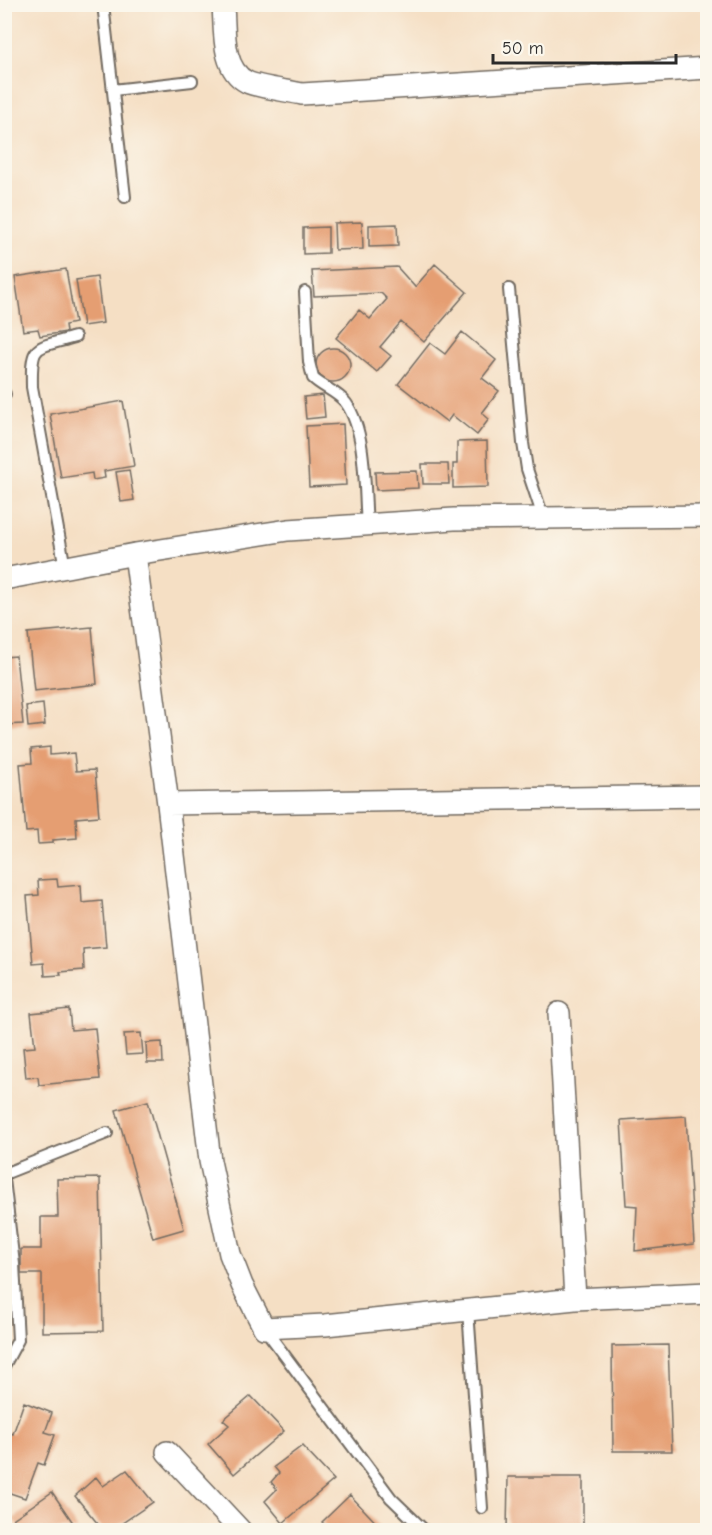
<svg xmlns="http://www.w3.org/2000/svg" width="712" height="1535" font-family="'Comic Neue',sans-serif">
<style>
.building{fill:#e59e72}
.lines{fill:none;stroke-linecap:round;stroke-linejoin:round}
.service-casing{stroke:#726a61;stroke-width:14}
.minor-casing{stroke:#726a61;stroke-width:24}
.service{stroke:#fff;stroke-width:10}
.minor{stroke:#fff;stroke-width:21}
</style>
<rect width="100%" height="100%" fill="#fbf7ec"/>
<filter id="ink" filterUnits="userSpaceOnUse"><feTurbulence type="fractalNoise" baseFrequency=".0167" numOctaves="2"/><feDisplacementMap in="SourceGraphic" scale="12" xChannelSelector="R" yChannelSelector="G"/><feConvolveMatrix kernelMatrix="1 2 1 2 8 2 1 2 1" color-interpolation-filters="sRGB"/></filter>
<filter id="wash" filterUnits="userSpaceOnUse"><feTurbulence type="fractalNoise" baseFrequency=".008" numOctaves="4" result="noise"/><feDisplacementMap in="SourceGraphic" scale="24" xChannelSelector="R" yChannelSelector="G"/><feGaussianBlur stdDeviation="1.35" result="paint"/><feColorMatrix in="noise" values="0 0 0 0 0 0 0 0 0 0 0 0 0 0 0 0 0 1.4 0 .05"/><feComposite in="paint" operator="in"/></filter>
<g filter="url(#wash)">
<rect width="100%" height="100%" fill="#f5dfc4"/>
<g id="blocks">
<path class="building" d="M362,222L363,249L335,250L334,223Z
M397,224L398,246L369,247V225Z
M328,227V253L303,254V228Z
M435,264L467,292L424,342L401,322L380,347L391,356L377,372L336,338L359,310L370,319L387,299L381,293L314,296L312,271L397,267L415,287Z
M66,269L75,323L65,325L66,332L40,336L38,329L23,331L15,277Z
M97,277L103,323L83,326L76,280Z
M462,332L496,360L482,378L499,391L482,413L489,419L477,435L452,415L447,422L398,384L430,343L445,354Z
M316 365a17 17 0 1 1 34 0a17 17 0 1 1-34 0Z
M323,395L325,417L306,419L304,397Z
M123,401L134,466L104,471L105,478L93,480L92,473L61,478L50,414Z
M343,424L346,485L309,487L306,426Z
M487,441L488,487L453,488V464H457V442Z
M422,464H448L449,484H423Z
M129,470L134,500L121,502L116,472Z
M417,471L418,488L376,490L375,472Z
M92,627L97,684L34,691L28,633Z
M16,656L23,724L4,725V657Z
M43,704L45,725L28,727L26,706Z
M50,747V755L74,753L76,771L95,770L99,816L76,818L77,838L53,840V843L38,844L37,831L26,832L20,764L32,763L31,749Z
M57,879L58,887L81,885L82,903L102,901L106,947L83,949L84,970L60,972L61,975L45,976L44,963L33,964L27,896L39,895L38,880Z
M69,1009L71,1030L95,1028L100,1079L39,1085L38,1077L26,1078L23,1048L35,1047L31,1013Z
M141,1033L143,1054L126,1055L124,1034Z
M162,1042L163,1063H147L146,1043Z
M148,1101L184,1229L153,1238L116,1110Z
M686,1116L694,1244L635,1251L637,1206L626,1205L621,1120Z
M100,1178L103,1331L42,1332V1274H21V1249H41V1217H58L57,1179Z
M668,1345L672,1451H613L612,1346Z
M251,1396L284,1431L234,1474L208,1444L229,1425L223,1420Z
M24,1402L52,1413L45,1432L55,1435L44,1465L38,1463L25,1498L4,1491V1431L13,1434Z
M302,1446L334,1480L283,1523L265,1501L277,1489L271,1482L279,1473L274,1467Z
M127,1470L153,1502L112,1530H103L75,1496L96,1477L103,1486Z
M508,1477H583V1530H507Z
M52,1492L78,1530H21L13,1519Z
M350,1495L383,1530H321L326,1526L322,1522Z"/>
</g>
</g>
<g filter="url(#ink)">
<use href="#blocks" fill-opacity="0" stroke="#726a61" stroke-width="1.5"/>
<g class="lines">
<g class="service-casing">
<path id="service" d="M103,4L125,197
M113,90L192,81
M509,289L523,443L527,469L543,517
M305,292L309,362L313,378C322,387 338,392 346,403C367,433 364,489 367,525
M4,394H5
M65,568L32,387C31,343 34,349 75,337
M4,1174L107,1133
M4,1179L14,1264L18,1340L4,1366
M468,1310L482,1508
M265,1329L391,1498L422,1528"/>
</g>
<g class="minor-casing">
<path id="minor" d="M223,4C225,29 221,69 247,82C257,87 289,91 302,94L708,68
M135,554L168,804L210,1161L230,1254L242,1285L264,1328L325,1325L575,1299L708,1293
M4,579L135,554L288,530L454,519L708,516
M168,804L708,796
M559,1013L575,1299
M167,1452L240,1530"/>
</g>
<use href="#service" class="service"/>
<use href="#minor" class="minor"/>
</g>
</g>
<rect width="712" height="1535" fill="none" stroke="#fbf7ec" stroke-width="24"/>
<path d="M493 54v9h183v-9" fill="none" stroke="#2b2b2b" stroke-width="3"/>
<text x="502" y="54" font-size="18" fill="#2b2b2b" stroke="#fbf7ec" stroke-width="4.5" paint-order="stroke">50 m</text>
</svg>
